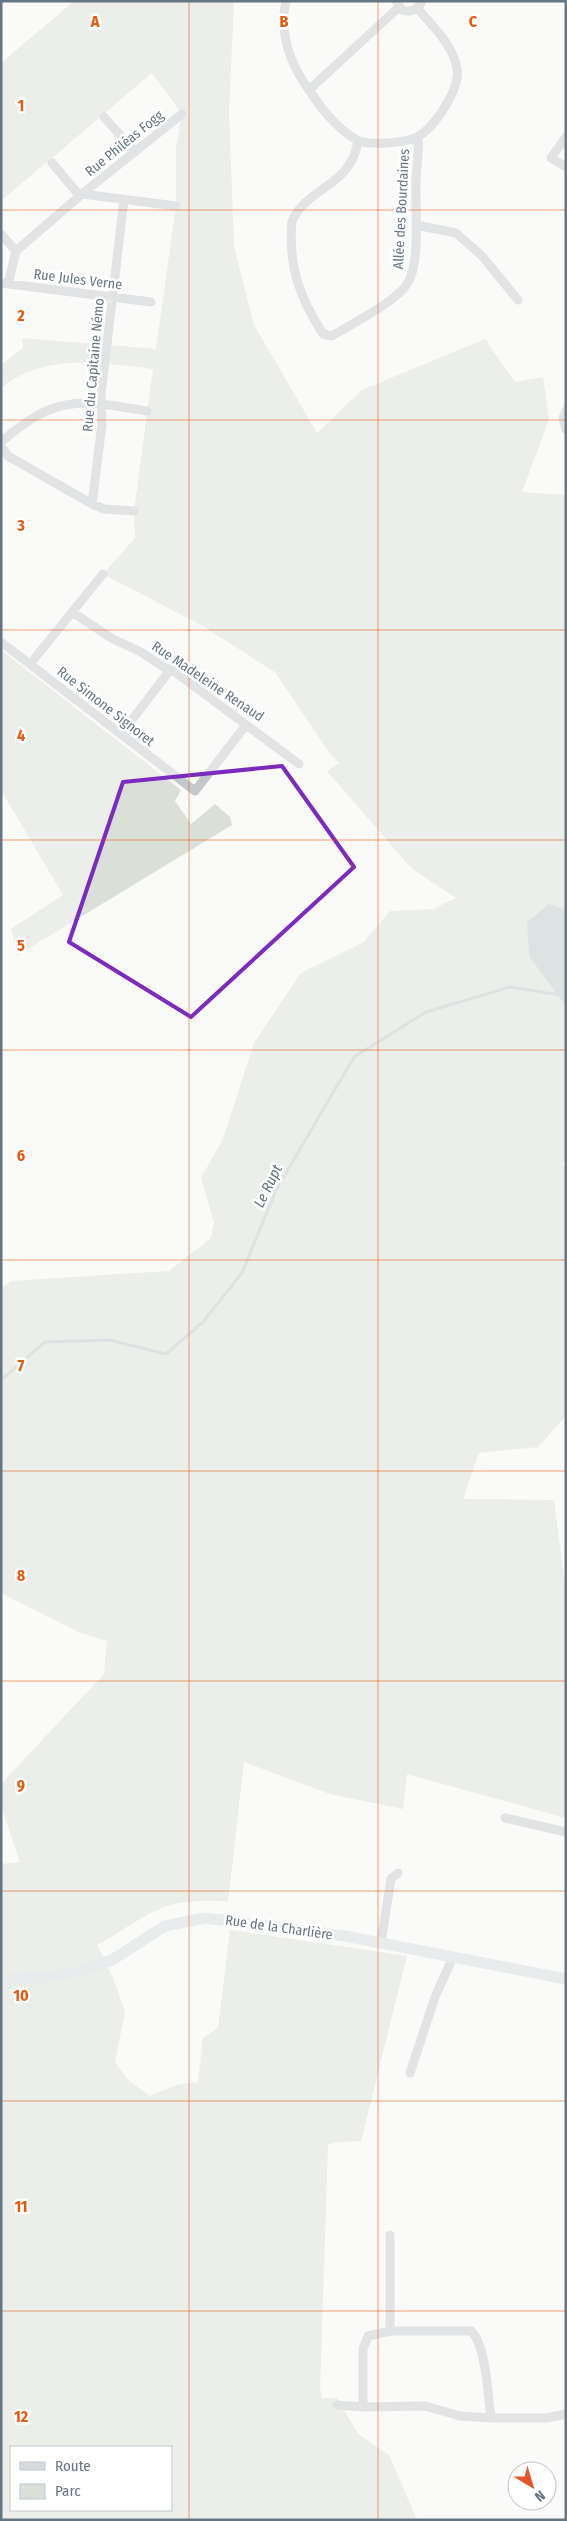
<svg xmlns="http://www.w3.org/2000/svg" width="567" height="2521" font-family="'Fira Sans Condensed',sans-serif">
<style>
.green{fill:#dadfd7;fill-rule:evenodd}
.water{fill:#bbc7cb}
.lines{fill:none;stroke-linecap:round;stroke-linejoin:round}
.stream{stroke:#bbc7cb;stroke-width:3}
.street{stroke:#c3c8cc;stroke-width:9}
.secondary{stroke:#d6dbdf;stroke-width:11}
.marked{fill:none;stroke:#7b2cbf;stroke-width:4;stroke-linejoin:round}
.grid{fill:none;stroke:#e8590c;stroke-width:1;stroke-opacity:0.55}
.labels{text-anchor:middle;stroke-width:5;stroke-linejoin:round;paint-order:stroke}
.street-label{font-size:14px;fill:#657683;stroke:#fff}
.water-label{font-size:15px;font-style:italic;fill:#60757c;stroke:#fff}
.grid-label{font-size:16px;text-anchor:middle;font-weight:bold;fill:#e8590c;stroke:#fff;stroke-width:5;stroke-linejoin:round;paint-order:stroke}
</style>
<rect width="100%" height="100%" fill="#fafaf8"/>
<path class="green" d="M74,1H234L229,112L234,247L254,325L317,433L362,390L485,339L515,382L543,377L549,419L522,492L566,495V1163L562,1164L566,1169V1416L538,1447L479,1453L463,1499L554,1500L566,1593V1818L407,1774L403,1809L330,1794L244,1762L228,1901C214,1901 199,1900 185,1902C153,1905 124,1931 97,1945L113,1978L125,2011L115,2062L129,2081L150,2096L176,2085L198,2082L203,2038L218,2028L230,1930L407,1956L361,2141L337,2142L328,2145L320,2388L322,2398H337L358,2434L389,2455L417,2520H1V1864L20,1862L1,1805V1784L104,1674L107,1641L81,1633L1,1593V1288L12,1281L169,1271L211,1238L214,1222L201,1178L223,1139L254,1043L301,973L364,942L390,911L433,909L456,898L411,868L327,771L340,763L331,755L275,672L201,625L103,574L135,538L134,511L153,369C101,363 46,352 1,388V365L23,348L22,338L156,349L176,206V148L182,114L152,73L1,201V63ZM11,2447H171V2510H11Z
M1,650L181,790L175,801L191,824L215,804L230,817L232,825L18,955L11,929L63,895L1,790Z"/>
<path class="water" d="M549,904L566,910V1006L529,956L527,922Z"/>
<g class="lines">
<path class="stream" d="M1,1380L45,1342L109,1340L166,1354L203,1322L242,1273L276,1190L354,1057L426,1012L510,987L566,996"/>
<path class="street" d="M286,1C279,30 289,61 305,84C318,104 335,128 357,140C368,146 405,143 417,137C434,129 461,88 457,68C453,45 432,25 417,8
M396,1L402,10C411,13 418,10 422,1
M309,90L399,7
M104,117L135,152
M566,137L551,158L566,167
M358,141C351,187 308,186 292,221C288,266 299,296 323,334L332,336C351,324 396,302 407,284C421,264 415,208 416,182C416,167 420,153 418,137
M52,163L80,196
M82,194L182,114
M416,225L456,233L482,256L518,300
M1,234L16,251
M1,283L151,302
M8,284L16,251L82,194L176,206
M566,411L563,418L566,430
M1,442C56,394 80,400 147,411
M1,446L8,456L92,504L104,509L134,511
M92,504L102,424L101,395L124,199
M72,612L113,639L141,652L165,668L171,669L299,764
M1,642L195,791L246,725
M30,664L103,574
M121,734L171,669
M505,1818L566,1832
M381,1942L391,1879L398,1873
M410,2073L435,1997L453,1957
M390,2235V2331
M337,2405L363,2407L425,2406L460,2416L491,2418H547L566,2414
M363,2407V2349L368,2336L390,2331H471C486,2344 488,2396 491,2418"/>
<path class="secondary" d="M1,1980L63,1975L84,1970L112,1960L165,1926L205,1918L345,1936L566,1979"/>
</g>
<path d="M0 0H567V2521H0ZM282,766L354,867L191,1017L69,942L123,782Z" fill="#fafaf8" fill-opacity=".55" fill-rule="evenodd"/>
<path class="marked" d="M282,766L354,867L191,1017L69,942L123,782Z"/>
<path class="grid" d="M189,1V2520M378,1V2520M1,210H566M1,420H566M1,630H566M1,840H566M1,1050H566M1,1260H566M1,1471H566M1,1681H566M1,1891H566M1,2101H566M1,2311H566"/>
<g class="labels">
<g class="street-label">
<text transform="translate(124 143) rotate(-39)" y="5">Rue Philéas Fogg</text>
<text transform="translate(401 209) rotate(-87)" y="5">Allée des Bourdaines</text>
<text transform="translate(78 279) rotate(7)" y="5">Rue Jules Verne</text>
<text transform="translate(93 365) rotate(-85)" y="5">Rue du Capitaine Némo</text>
<text transform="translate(208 681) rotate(34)" y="5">Rue Madeleine Renaud</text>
<text transform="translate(106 706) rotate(38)" y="5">Rue Simone Signoret</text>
<text transform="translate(279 1927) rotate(8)" y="5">Rue de la Charlière</text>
</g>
<g class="water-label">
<text transform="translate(268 1186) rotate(-64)" y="5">Le Rupt</text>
</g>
</g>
<g class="grid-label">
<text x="95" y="27">A</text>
<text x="284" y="27">B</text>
<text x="473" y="27">C</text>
<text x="21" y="111">1</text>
<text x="21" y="321">2</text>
<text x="21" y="531">3</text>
<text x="21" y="741">4</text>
<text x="21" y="951">5</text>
<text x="21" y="1161">6</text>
<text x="21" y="1371">7</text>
<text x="21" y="1581">8</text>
<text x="21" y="1791">9</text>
<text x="21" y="2001">10</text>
<text x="21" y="2212">11</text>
<text x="21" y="2422">12</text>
</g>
<rect width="567" height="2521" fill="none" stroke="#657683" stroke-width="5"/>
<rect x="10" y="2446" width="162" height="65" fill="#ffffff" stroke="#c1c8cd"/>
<rect x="20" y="2462" width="25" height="8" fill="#d6dbdf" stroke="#c1c8cd"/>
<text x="55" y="2471" font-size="15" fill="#657683">Route</text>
<rect x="20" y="2484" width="25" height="15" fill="#dadfd7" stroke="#c1c8cd"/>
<text x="55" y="2496" font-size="15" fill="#657683">Parc</text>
<g transform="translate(532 2486) rotate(142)"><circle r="24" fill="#ffffff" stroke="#c1c8cd"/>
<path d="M0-4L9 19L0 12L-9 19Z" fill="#e4572e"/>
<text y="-8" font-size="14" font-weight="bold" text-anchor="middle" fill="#657683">N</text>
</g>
</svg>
